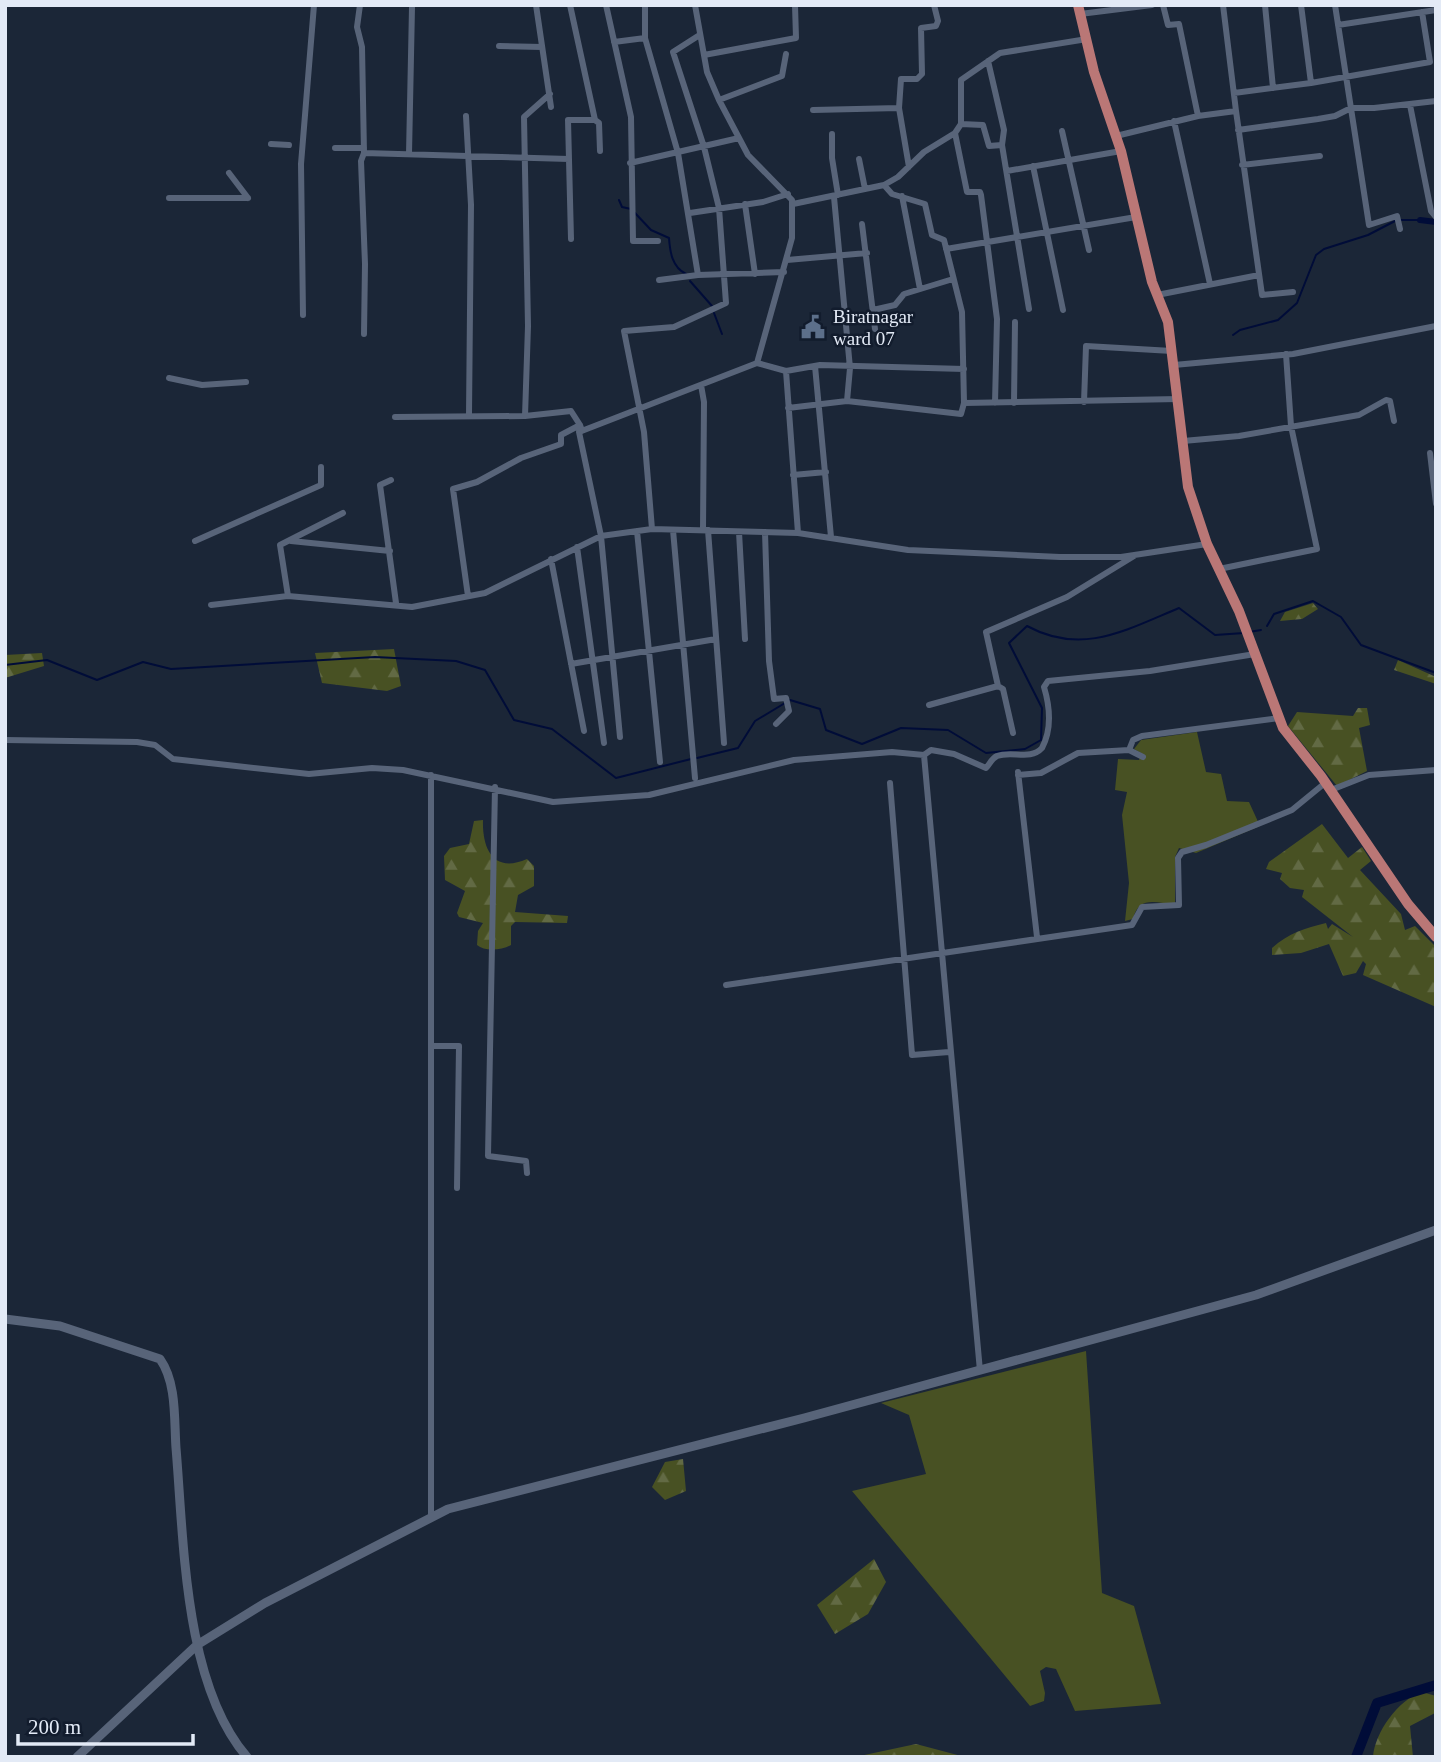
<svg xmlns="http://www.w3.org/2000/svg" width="1441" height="1762" font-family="Georgia,serif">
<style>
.green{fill:#485123}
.forest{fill:url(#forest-firs)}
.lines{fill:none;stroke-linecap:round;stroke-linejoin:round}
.stream{stroke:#000c38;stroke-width:2}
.canal{stroke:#000c38;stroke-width:6}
.river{stroke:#000c38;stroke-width:10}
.street{stroke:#586479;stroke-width:6}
.secondary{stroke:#586479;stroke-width:9}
.primary{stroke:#ba7776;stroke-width:10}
.labels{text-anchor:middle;stroke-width:5;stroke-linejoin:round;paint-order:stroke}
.poi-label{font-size:19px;fill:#e3eaf6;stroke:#121c2d;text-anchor:start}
</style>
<defs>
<pattern id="forest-firs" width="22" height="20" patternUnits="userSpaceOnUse" patternTransform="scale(1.75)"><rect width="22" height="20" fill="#485123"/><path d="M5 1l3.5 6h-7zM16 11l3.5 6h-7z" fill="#626a44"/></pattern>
</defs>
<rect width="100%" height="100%" fill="#1b2637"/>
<path class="green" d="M1197,732L1206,772L1221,774L1227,801L1249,802L1260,826L1196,853L1179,848L1175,857V904C1155,903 1139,895 1133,919L1125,921L1129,883L1122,815L1127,792L1115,790L1118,759L1139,760L1141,753L1134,749L1141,740Z
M1086,1351L1102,1593L1134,1606L1161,1704L1075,1711L1056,1669L1046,1667L1040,1671L1045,1693L1044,1701L1030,1706L852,1491L926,1474L909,1415L881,1403Z"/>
<path class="forest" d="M1313,603L1318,609L1302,619L1280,621L1285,612Z
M394,649L401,686L387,691L322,683L315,653Z
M42,653L44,666L5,678V655Z
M1398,660L1436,677V684L1394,670Z
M1358,708H1367L1370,725L1359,728L1367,771L1337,786L1288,726L1297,712L1353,716Z
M483,820C482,848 493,874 527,859L534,866V886L518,895L515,912L568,916L567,923L515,922L511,926V945C502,950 485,952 477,945L478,931L483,923L459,917L457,913L465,891L445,880L444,856L450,848L469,844L474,821Z
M1322,824L1348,858L1362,847L1371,861L1360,870L1401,914L1405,930L1415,926L1436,947V1007L1363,975L1366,964L1363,961L1356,973L1343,976L1329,944L1301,953L1272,955V948C1289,933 1305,928 1326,923L1328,929L1332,924L1353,937L1302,897L1304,890L1290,888L1280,879L1282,873L1266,869L1269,862Z
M683,1459L686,1491L665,1500L652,1487L665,1462Z
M874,1559L886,1582L868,1614L835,1634L817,1605Z
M1422,1692L1436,1696V1726L1435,1713L1410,1726L1413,1757H1373C1375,1732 1398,1700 1422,1692Z
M916,1744L965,1757H855Z"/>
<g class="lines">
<path class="stream" d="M619,200L622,207L631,209
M635,213L651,230L669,238C670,252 672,267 686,274
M1400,220H1420
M690,281L712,306
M714,313L722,334
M1233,335L1240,330L1278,320L1297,303L1316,255L1324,249L1368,235L1395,221
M1267,626L1274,614L1313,601L1341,617L1361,645L1436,673
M1249,632L1261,630
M5,665L47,660L97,680L143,662L171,669L375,657L456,661L485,670L514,720L552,729L616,778L691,759
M790,700L820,709L826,730L862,744L901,728L948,730L986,753L1025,749L1041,740L1042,708L1009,643L1027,626C1082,656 1126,630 1179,608L1215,635L1244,633
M697,758L738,748L755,721L785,703"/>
<path class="canal" d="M1420,220L1436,222"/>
<path class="river" d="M1356,1757L1377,1703L1436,1685"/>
<path class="street" d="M360,5L357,27L362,47L364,153L361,161L365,264L364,334
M536,5L551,107
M570,5L595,120L599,123L600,151
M606,5L631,117L633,241H658
M645,5V38L678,153L698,275
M1163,5L1168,25L1179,24L1198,116
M1265,5L1273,88
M1301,5L1311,83
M1335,5L1369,225L1397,216L1400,229
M1080,14L1152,5
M1338,25L1436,10
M614,42L645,38
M499,46L542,47
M704,55L796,38L795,5
M988,61L1004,130L1002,145L1029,309
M1234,93L1311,83L1430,62L1422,12
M719,100L782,76L786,54
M1410,105L1431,211L1436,217
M899,108L901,79H917L922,74L921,28L936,26L938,21L934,5
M813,110L899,108L909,167
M1236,111L1262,295L1293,292
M466,116L471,205L469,415
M1174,121L1210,284
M961,124L983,125L989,146L1002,145
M1238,130L1318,119L1335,116L1351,108H1374L1436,101
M1062,131L1089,250
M955,133L967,192H980L981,195L997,319L995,403
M832,134V158L838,195
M1116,136L1198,116L1236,111L1223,5
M271,144L289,145
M335,148H364
M364,153L569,159
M409,154L412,7
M859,159L865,189
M630,163L739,138
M1242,165L1320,156
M1033,166L1063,310
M1007,171L1121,151
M229,173L248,198
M884,185L892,194L925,204L932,235L944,240L962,312L964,403
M902,196L920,289
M834,197L850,368L847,401
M169,198H248
M745,204L755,274
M793,204L884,185L898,177L924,152L955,133L961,124V80L1000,53L1087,39
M690,213L763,202L788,194
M862,224L875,329
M571,239L568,120H595
M946,249L1136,217
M787,260L867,253
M659,280L698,275L784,272
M1157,295L1259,275
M873,310L895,305L904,294L953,279
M303,315L301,164L314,5
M757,363L786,371L798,533
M1174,365L1293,354L1436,326
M815,366L831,537
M786,371L820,365L964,369
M169,378L202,385L246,382
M701,385L704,402L703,530
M1084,402L1086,346L1172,351
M1014,403L1015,322
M788,408L847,401L961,414L964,403L1179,399
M525,416L528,326L524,117L550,94
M395,417L525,416L571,411L580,425
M1183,441L1239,436L1359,415L1386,400L1390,401L1394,421
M1430,453L1436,504
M793,475L826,472
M391,480L380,485L396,603
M652,529L644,432L624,331L674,327L726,303L719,208L704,147L673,52L698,36
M673,530L695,778
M708,530L724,743
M637,531L660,762
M739,532L745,639
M765,532L769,661L774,699L786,698L789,711L776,724
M195,541L321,485V467
M291,541L390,551
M577,547L604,743
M551,559L584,731
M1219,569L1317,549L1291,426L1286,354
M288,596L280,545L343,513
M468,596L453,489L477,482L521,458L561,444V435L580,425L582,431
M211,605L288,596L412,607L485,593L601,536L652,529L798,533L908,550L1060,557H1121L1207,544
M571,664L716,639
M998,686L1003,689L1013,733
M929,705L998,686L986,632L1067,597L1134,556
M620,737L601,536L579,432L757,363L792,238V200L748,155L719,100L707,72L695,5
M5,740L137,742L155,745L173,759L309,774L372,768L403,770L553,802L649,795L794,760L892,752L924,755L931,750L954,754L986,768C990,764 991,759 997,756C1012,750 1030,761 1042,748C1052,729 1050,707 1044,687L1048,681L1150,671L1255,654
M924,755L980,1371
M1143,757L1129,750L1133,740L1142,736L1279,718
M1018,772L1037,937
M1018,775L1041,773L1078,753L1129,750
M890,783L912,1055L949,1052
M495,787L488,1156L526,1161L527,1173
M1331,790L1369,775L1436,770
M726,985L1132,925L1142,907L1179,905L1178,858L1182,852L1206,845L1292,810L1325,783
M431,1046H459L457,1188
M431,1517V775"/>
<path class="secondary" d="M5,1319L60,1326L160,1359C177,1383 174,1420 176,1448C184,1542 184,1684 247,1757
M77,1757L197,1645L265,1603L448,1509L804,1418L1256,1295L1436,1230"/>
<path class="primary" d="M1078,5L1094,72L1121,151L1152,282L1168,322L1188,487L1207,544L1239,611L1283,728L1321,776L1408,904L1436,937"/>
</g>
<defs>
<g id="civic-bare" transform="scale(1.89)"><path d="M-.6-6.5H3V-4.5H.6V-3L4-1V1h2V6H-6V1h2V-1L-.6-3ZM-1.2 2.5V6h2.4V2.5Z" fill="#5c6f8a" stroke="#121c2d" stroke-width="2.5" paint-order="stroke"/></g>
</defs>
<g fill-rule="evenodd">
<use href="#civic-bare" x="813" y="327"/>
</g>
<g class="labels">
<g class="poi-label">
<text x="833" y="323">Biratnagar<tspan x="833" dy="22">ward 07</tspan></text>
</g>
</g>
<rect width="1441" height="1762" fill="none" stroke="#e3eaf6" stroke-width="14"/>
<path d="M18 1734v10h175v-10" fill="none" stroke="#e3eaf6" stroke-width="3.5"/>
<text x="28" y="1734" font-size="21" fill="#e3eaf6" stroke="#121c2d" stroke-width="5" paint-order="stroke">200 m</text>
</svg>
